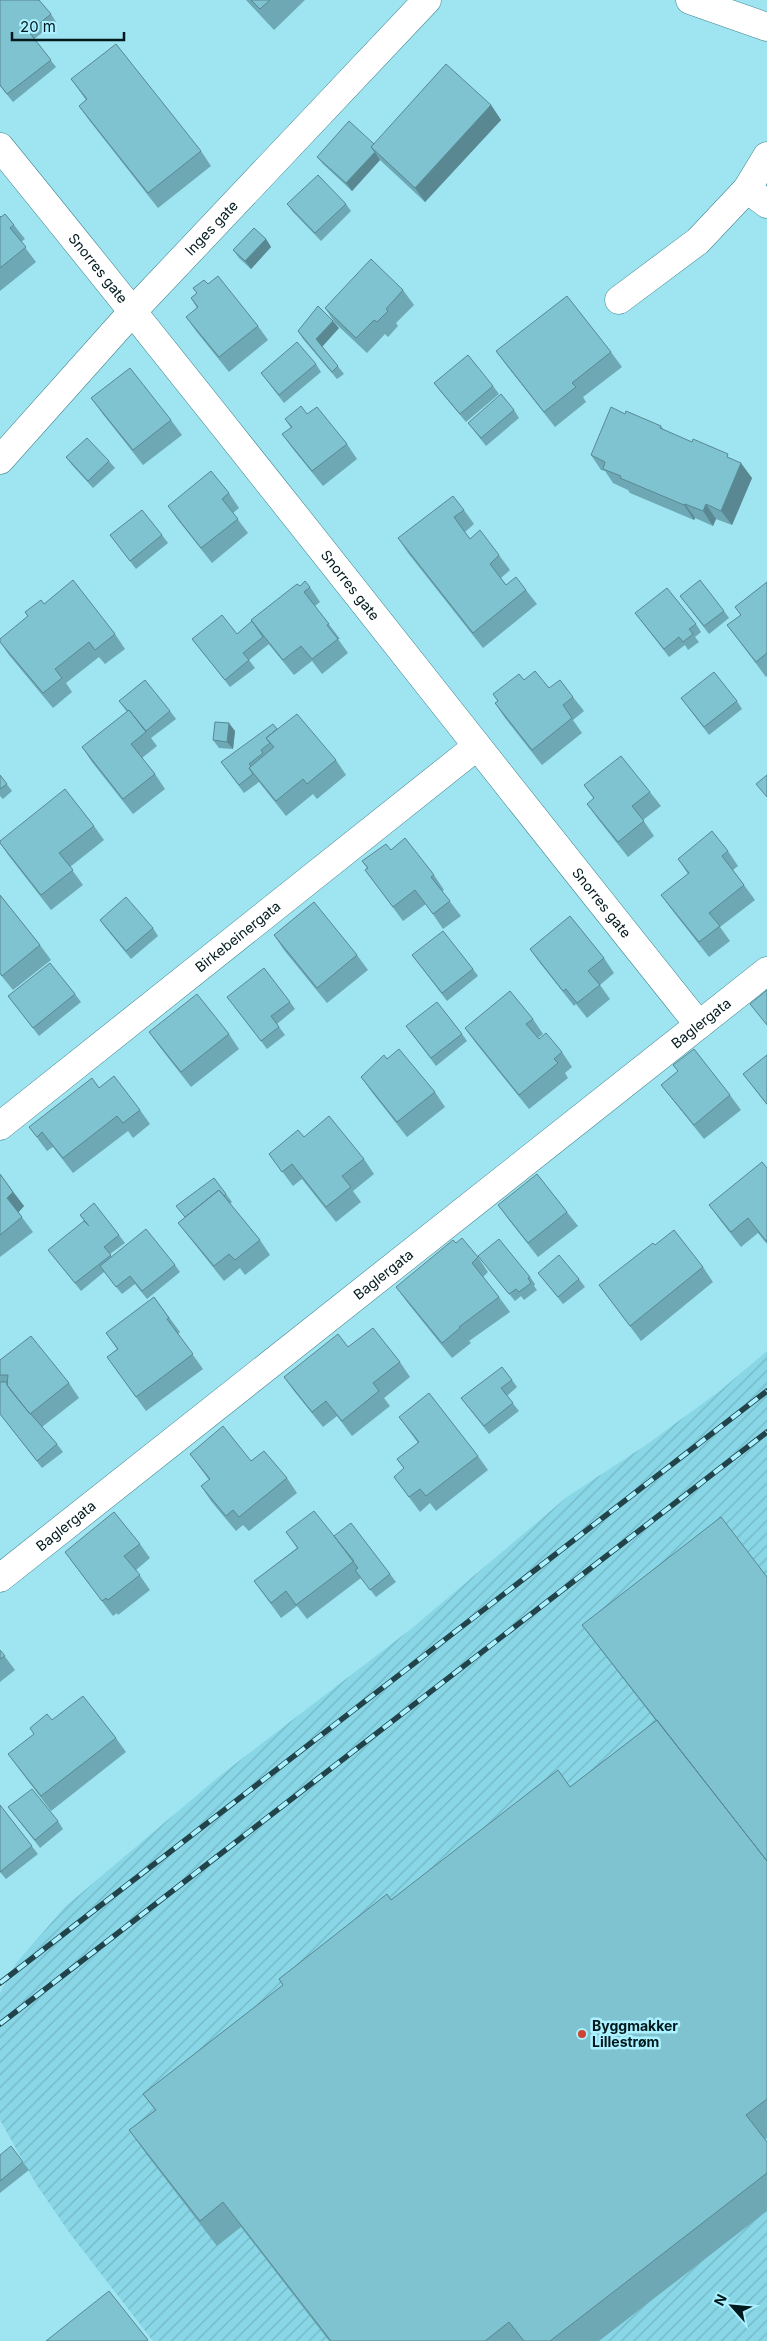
<svg xmlns="http://www.w3.org/2000/svg" width="767" height="2341" font-family="Inter,sans-serif">
<style>
.industrial{fill:url(#industrial-furrows)}
.lines{fill:none;stroke-linecap:round;stroke-linejoin:round}
.minor-casing{stroke:#3f8490;stroke-width:29}
.minor{stroke:#fff;stroke-width:28}
.rail-casing{stroke:#214349;stroke-width:5.5}
.rail{stroke:#acf1ff;stroke-width:4;stroke-dasharray:11;stroke-linecap:butt}
.wall{fill:#6da8b4}
.shaded-wall{fill:#598892}
.building{fill:#7fc3d1;stroke:#598892}
.poi-dot{fill:#d04430;stroke:#acf1ff;stroke-width:2}
.labels{text-anchor:middle;stroke-width:5;stroke-linejoin:round;paint-order:stroke}
.street-label{font-size:14px;fill:#00191d;stroke:#acf1ff}
.poi-label{font-size:14px;font-weight:bold;fill:#00191d;stroke:#acf1ff;text-anchor:start}
</style>
<defs>
<pattern id="industrial-furrows" width="10" height="10" patternUnits="userSpaceOnUse" patternTransform="scale(1.25)"><rect width="10" height="10" fill="#88d6e6"/><path d="M-1 1l2-2M0 10L10 0M9 11l2-2" fill="none" stroke="#74b7c5"/></pattern>
</defs>
<rect width="100%" height="100%" fill="#9fe4f1"/>
<path class="industrial" d="M767,1351V2341H153L71,2235L36,2184L0,2120V1993L17,1962L66,1906L222,1774L411,1629L567,1497L646,1445L721,1390Z"/>
<g class="lines">
<g class="minor-casing">
<g id="minor">
<path d="M690,0L767,27"/>
<path id="s1" d="M0,147C236,437 465,733 699,1025"/>
<path d="M747,189L767,204"/>
<path d="M619,300L698,241L747,189L767,156"/>
<path id="s2" d="M0,460L133,311L427,0"/>
<path id="s3" d="M0,1126L476,747"/>
<path id="s4" d="M0,1578L767,971"/>
</g>
</g>
<use href="#minor" class="minor"/>
<g class="rail-casing">
<path id="rail" d="M0,1983L767,1391
M0,2024L767,1432"/>
</g>
<use href="#rail" class="rail"/>
</g>
<path class="wall" d="M0,0L51,14L56,22L34,39L56,67L13,102L0,86Z
M246,0H305L274,30Z
M71,79L201,151L211,166L158,208L89,120L79,106L86,100Z
M491,105L501,120L425,202L380,160L352,191L323,164L317,157L374,144Z
M287,204H346L351,211L321,241L293,212Z
M0,216L1,217L14,225L25,239L21,242L36,262L0,291Z
M266,239L271,247L251,269L239,258L233,250Z
M208,284L258,326L268,340L229,372L196,331L186,317L197,308L191,298L197,293L193,288Z
M403,290L414,305L396,323L398,326L388,337L385,334L367,353L335,323L325,308Z
M339,328L322,346L344,374L337,379L303,339L298,331Z
M496,351L611,352L622,367L583,397L586,402L555,427L507,366Z
M316,364L321,372L284,403L261,373Z
M434,383L493,386L499,394L466,422L440,391Z
M91,398L171,420L182,435L143,465L102,413Z
M514,410L519,418L486,446L468,423Z
M625,414L661,426L664,430L732,459L752,478L732,525L716,519L713,526L695,518L694,520L630,493L628,490L613,483L605,471L601,470L591,455Z
M285,419L347,444L357,459L323,486L293,449L282,434L291,428Z
M66,457L109,461L115,468L93,488L72,465Z
M229,493L239,508L233,513L248,533L212,563L178,520L168,506Z
M464,510L474,524L465,532L470,539L499,555L510,570L501,578L506,585L526,590L537,604L483,648L408,553L398,538Z
M110,535H162L168,543L136,569Z
M767,582V676L766,677L727,625L741,615L735,607Z
M300,586L310,587L320,602L315,606L340,639H338L348,653L322,674L312,661L294,675L267,642L269,644L249,660L255,668L230,687L192,639L237,634Z
M680,596L724,611L729,618L709,634Z
M44,604L115,634L125,649L105,664L99,657L66,683L72,692L53,708L9,655L0,642L28,617L25,612Z
M635,613L696,624L701,632L695,637L699,642L688,650L685,645L669,657Z
M524,680L573,697L584,711L573,720L582,733L542,765L505,718L495,703L498,701L493,694Z
M681,698L737,701L742,709L709,735Z
M119,701L170,711L176,719L151,738L157,746L142,758L155,774L165,789L133,814L92,762L82,747L127,712Z
M277,729L336,760L346,775L317,799L313,794L286,816L259,782L244,793L221,762Z
M235,731L233,749L219,748L213,740Z
M0,775L12,791L3,799L0,796Z
M584,785L650,792L661,806L643,820L654,836L628,857L598,819L587,804L594,799Z
M94,826L104,840L70,867L83,885L51,910L9,856L0,843Z
M391,850L434,875L444,890L442,891L461,916L443,929L426,904L403,921L365,870L367,868L362,861Z
M728,851L738,866L733,870L755,900L720,927L730,941L709,957L672,910L661,895L688,874L678,859Z
M0,895L40,945L51,960L13,990L0,974Z
M100,920L153,928L158,936L131,959L105,927Z
M274,935L357,955L368,970L327,1003L284,950Z
M530,949L604,958L614,973L600,985L610,999L587,1018L576,1004L574,1006L540,963Z
M412,955L473,969L478,976L447,1001Z
M75,994L81,1002L39,1036L8,996Z
M227,997L290,1002L295,1009L277,1024L285,1035L267,1049Z
M533,1019L543,1034L538,1038L562,1052L572,1067L565,1073L568,1078L529,1109L475,1042L465,1028Z
M406,1026L462,1034L467,1041L436,1066Z
M149,1032L229,1034L239,1049L191,1087L159,1046Z
M767,1055V1105L743,1074Z
M387,1059L435,1092L445,1107L407,1137L371,1091L361,1077Z
M673,1065L730,1095L741,1110L704,1139L672,1099L661,1085L678,1071Z
M99,1088L140,1110L150,1124L133,1138L128,1131L73,1173L53,1147L47,1151L29,1127Z
M304,1137L364,1159L374,1174L353,1191L361,1202L336,1222L302,1179L293,1186L269,1154Z
M767,1168V1244L758,1233L741,1247L720,1220L709,1205Z
M0,1174L24,1206L18,1212L33,1232L0,1257Z
M214,1178L232,1202L230,1204L260,1240L270,1255L245,1275L240,1268L224,1281L189,1237L178,1223L185,1218Z
M498,1205L567,1212L578,1226L538,1257L509,1220Z
M80,1215L119,1235L125,1243L110,1254L112,1257L175,1265L180,1272L147,1299L135,1284L122,1294L104,1272L81,1291L48,1250L86,1224Z
M456,1243L478,1257L488,1272L483,1277L499,1297L510,1312L469,1341L471,1343L452,1358L407,1302L396,1287Z
M478,1256L530,1277L535,1284L534,1286L537,1290L524,1300L521,1296L515,1301Z
M703,1267L713,1282L641,1341L599,1285Z
M538,1273L579,1279L585,1287L563,1304Z
M154,1297L180,1332L178,1334L203,1369L146,1411L107,1357L117,1349L106,1333Z
M348,1347L400,1362L410,1377L384,1398L390,1406L352,1436L337,1416L323,1427L294,1391L284,1377Z
M0,1360L69,1383L79,1398L42,1427L57,1444L63,1452L42,1468L0,1414Z
M512,1380L517,1387L507,1396L519,1411L489,1434L461,1398Z
M399,1417L478,1456L488,1470L436,1511L430,1503L420,1512L394,1477L404,1469L397,1459L418,1443Z
M190,1454L251,1461L287,1478L297,1493L249,1531L243,1525L236,1531L211,1501L201,1486L209,1480Z
M286,1532L336,1539L390,1574L396,1582L376,1597L361,1578L307,1619L297,1606L281,1618L254,1581L297,1548Z
M140,1544L150,1558L136,1570L150,1590L118,1615L117,1613L113,1616L65,1552Z
M767,1577V2138L765,2139L767,2142V2211L599,2341H329L241,2227L217,2246L147,2155L129,2130L155,2110L143,2094L283,1985L279,1979L391,1900L570,1787L656,1721L597,1645L582,1625Z
M0,1650L15,1670L0,1682Z
M116,1738L126,1752L51,1811L19,1769L8,1754Z
M0,1805L38,1854L6,1879L0,1872Z
M8,1807L58,1821L63,1829L40,1848Z
M0,2155L23,2162L29,2170L0,2193Z"/>
<path class="shaded-wall" d="M491,105L501,120L425,202L415,188Z
M375,152L380,160L352,191L346,183Z
M266,239L271,247L251,269L245,261Z
M333,321L339,328L322,347L316,339Z
M741,463L752,478L732,525L721,511Z
M685,504L695,518L694,520L684,505Z
M706,504L716,519L713,526L703,511Z
M229,723L235,731L233,749L227,742Z
M13,1192L24,1206L18,1213L7,1198Z"/>
<path class="building" d="M0,0H39L51,14L29,32L51,60L7,94L0,85Z
M251,0H270L260,9Z
M116,44L201,151L148,193L79,106L87,99L71,79Z
M446,64L491,105L415,188L371,147Z
M349,121L374,144L371,147L375,152L346,183L317,157Z
M318,175L346,204L315,233L287,204Z
M5,214L14,225L10,228L26,247L0,268V216L1,217Z
M254,228L266,239L245,261L233,250Z
M371,259L403,290L386,309L388,311L377,322L374,320L356,338L325,308Z
M218,276L258,326L219,357L186,317L198,307L191,298L197,293L193,288L204,280L208,284Z
M567,296L611,352L572,383L576,387L544,412L496,351Z
M318,306L333,321L316,339L338,366L332,372L298,331Z
M297,342L316,364L279,395L261,373Z
M468,355L493,386L460,414L434,383Z
M130,368L171,420L133,450L91,398Z
M501,394L514,410L481,438L468,423Z
M301,406L307,414L317,407L347,444L312,471L282,434L292,427L285,419Z
M611,407L625,414L626,411L661,426L660,428L692,442L693,439L728,454L727,457L741,463L721,511L706,504L703,511L685,504L684,505L620,478L621,476L603,469L605,462L591,455Z
M87,438L109,461L88,481L66,457Z
M211,471L229,493L222,499L238,519L201,548L168,506Z
M453,496L464,510L454,517L461,527L470,539L480,530L499,555L490,564L506,585L516,577L526,590L473,633L398,538Z
M142,510L162,535L130,561L110,535Z
M73,580L115,634L95,650L89,642L55,669L62,678L43,693L0,642V639L28,616L25,612L41,600L44,604Z
M700,580L724,611L704,626L680,596Z
M305,581L310,587L304,592L329,624L327,625L338,639L312,659L301,646L283,660L251,620L297,584L300,586Z
M767,582V653L756,662L727,625L741,615L735,607Z
M667,588L696,624L689,629L693,634L683,642L679,637L664,649L635,613Z
M222,615L237,634L252,621L263,637L243,653L249,660L225,680L192,639Z
M535,671L549,688L560,680L573,697L563,705L572,718L532,750L495,703L498,701L493,694L519,674L524,680Z
M714,672L737,701L704,727L681,698Z
M145,680L170,711L146,731L129,710L128,711L119,701Z
M129,710L146,732L131,744L155,774L123,799L82,747Z
M297,714L336,760L307,784L303,779L276,801L249,768L274,747L266,738Z
M215,722L229,723L227,742L213,740Z
M273,724L277,729L266,738L270,743L261,750L263,753L249,764L251,766L249,768L253,774L239,785L221,762Z
M621,756L650,792L632,806L644,821L618,842L587,804L594,798L584,785Z
M0,775L7,784L0,789Z
M767,775V797L756,784Z
M65,789L94,826L59,853L73,870L41,895L0,843V841Z
M712,831L728,851L722,856L744,885L709,913L720,926L699,942L661,895L689,873L678,859Z
M405,838L434,875L431,877L450,901L433,914L415,890L393,907L365,870L368,868L362,861L386,844L391,850Z
M0,895L40,945L2,976L0,973Z
M126,897L153,928L126,951L100,920Z
M314,902L357,955L317,988L274,935Z
M570,916L604,958L588,971L600,985L577,1003L566,989L563,991L530,949Z
M443,931L473,969L442,993L412,955Z
M50,963L75,994L33,1028L8,996Z
M264,968L290,1002L271,1016L279,1027L261,1041L227,997Z
M767,990V1025L750,1004Z
M510,991L533,1019L526,1024L539,1039L546,1033L562,1052L554,1059L558,1063L519,1095L465,1028Z
M197,994L229,1034L181,1072L149,1032Z
M437,1002L462,1034L431,1058L406,1026Z
M399,1049L435,1092L397,1122L361,1077L384,1055L387,1059Z
M694,1049L730,1095L694,1125L661,1085L678,1071L673,1065Z
M767,1055V1104L743,1074Z
M114,1076L140,1110L123,1123L117,1116L63,1158L42,1132L37,1137L29,1127L92,1078L99,1088Z
M329,1116L364,1159L342,1176L351,1187L326,1207L292,1164L282,1172L269,1154L298,1130L304,1137Z
M762,1162L767,1168V1242L748,1218L731,1232L709,1205Z
M0,1174L13,1192L7,1198L22,1217L0,1235Z
M537,1174L567,1212L528,1243L498,1205Z
M214,1178L226,1194L224,1196L219,1190L185,1217L176,1206Z
M219,1190L260,1240L235,1260L229,1254L214,1266L178,1223Z
M94,1203L119,1235L104,1247L111,1255L75,1283L48,1250L84,1221L89,1226L80,1215Z
M146,1229L175,1265L142,1291L130,1276L116,1287L100,1266Z
M674,1230L703,1267L630,1326L599,1285L653,1243L655,1245Z
M462,1238L478,1257L472,1263L499,1297L459,1327L460,1328L442,1343L396,1287L453,1240L456,1243Z
M499,1239L530,1277L528,1278L531,1283L519,1292L516,1289L509,1294L478,1256Z
M559,1255L579,1279L558,1297L538,1273Z
M154,1297L169,1318L167,1319L193,1354L136,1397L107,1357L118,1349L106,1333Z
M373,1328L400,1362L373,1383L379,1391L342,1421L326,1401L312,1412L284,1377L338,1334L348,1347Z
M31,1336L69,1383L30,1414L7,1385L8,1375H0V1360Z
M502,1367L512,1380L501,1388L513,1403L484,1426L461,1398Z
M0,1382H7V1385L12,1392L30,1414V1413L57,1444L37,1461L0,1414Z
M429,1393L478,1456L426,1496L420,1489L409,1497L394,1477L404,1468L397,1459L419,1442L399,1417Z
M223,1426L251,1461L264,1451L287,1478L239,1517L233,1510L226,1516L201,1486L210,1479L190,1454Z
M314,1511L354,1561L296,1605L286,1591L271,1603L254,1581L298,1548L286,1532Z
M114,1512L140,1544L124,1556L140,1575L108,1600L106,1598L102,1601L65,1552Z
M721,1517L767,1577V1861L582,1625Z
M351,1523L390,1574L370,1590L355,1570L358,1568L334,1536Z
M0,1650L5,1656L0,1659Z
M83,1696L116,1738L41,1796L8,1754L34,1734L30,1728L47,1714L52,1720Z
M657,1720L767,1861V2099L746,2115L767,2142V2173L550,2341H524L509,2322L485,2341H331L223,2202L200,2221L129,2130L156,2110L143,2094L283,1985L279,1979L387,1894L391,1900L558,1770L570,1787Z
M32,1789L58,1821L35,1840L8,1807Z
M0,1805L32,1846L0,1872Z
M11,2146L23,2162L0,2181V2155Z
M109,2291L148,2340L146,2341H46Z"/>
<circle class="poi-dot" cx="582" cy="2034" r="5"/>
<g class="labels">
<g class="street-label">
<text dy="5" stroke="none"><textPath href="#s2" startOffset="314">Inges gate</textPath></text>
<text dy="5" stroke="none"><textPath href="#s1" startOffset="156">Snorres gate</textPath></text>
<text dy="5" stroke="none"><textPath href="#s1" startOffset="561">Snorres gate</textPath></text>
<text dy="5" stroke="none"><textPath href="#s1" startOffset="966">Snorres gate</textPath></text>
<text dy="5" stroke="none"><textPath href="#s3" startOffset="304">Birkebeinergata</textPath></text>
<text dy="5" stroke="none"><textPath href="#s4" startOffset="894">Baglergata</textPath></text>
<text dy="5" stroke="none"><textPath href="#s4" startOffset="489">Baglergata</textPath></text>
<text dy="5" stroke="none"><textPath href="#s4" startOffset="84">Baglergata</textPath></text>
</g>
<g class="poi-label">
<text x="592" y="2031">Byggmakker<tspan x="592" dy="16">Lillestrøm</tspan></text>
</g>
</g>
<g transform="translate(732 2306) rotate(297)" stroke="#acf1ff" stroke-width="4" paint-order="stroke">
<path d="M0-4L9 19L0 12L-9 19Z" fill="#00191d"/>
<text y="-8" font-size="14" font-weight="bold" text-anchor="middle" fill="#00191d">N</text>
</g>
<path d="M12 32v8h112v-8" fill="none" stroke="#00191d" stroke-width="2.5"/>
<text x="20" y="32" font-size="15" fill="#00191d" stroke="#acf1ff" stroke-width="4" paint-order="stroke">20 m</text>
</svg>
